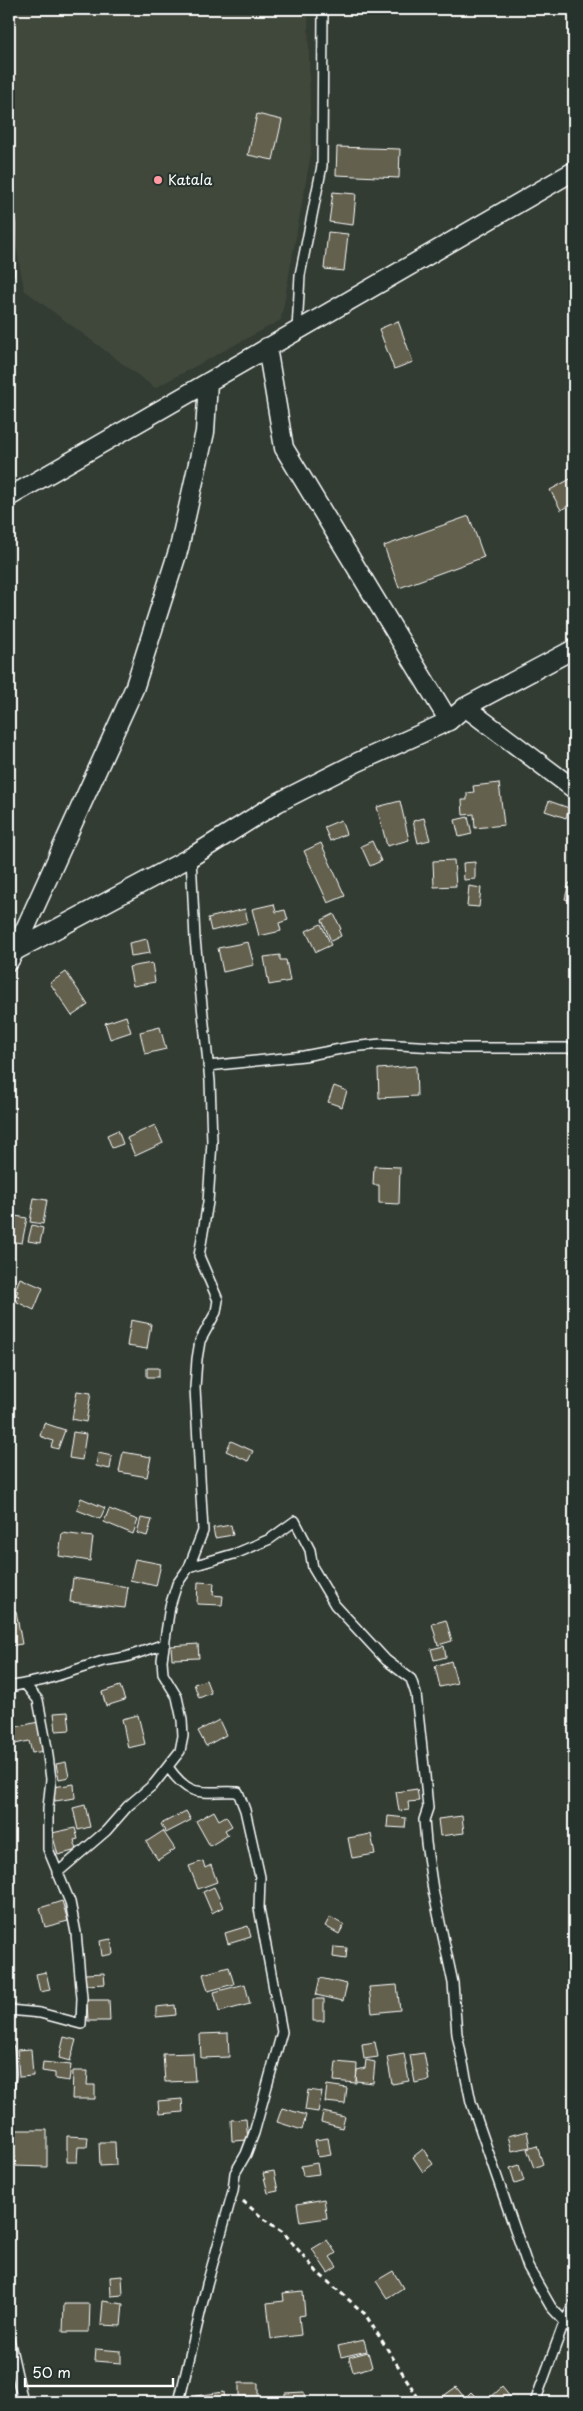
<svg xmlns="http://www.w3.org/2000/svg" width="583" height="2411" font-family="'Playpen Sans',sans-serif">
<style>
.built{fill:#41473b}
.building{fill:#63604d;stroke:#fff}
.lines{fill:none;stroke-linecap:round;stroke-linejoin:round}
.service-casing{stroke:#fff;stroke-width:12}
.minor-casing{stroke:#fff;stroke-width:21}
.path{stroke:#fff;stroke-width:3;stroke-dasharray:5 4;stroke-linecap:butt}
.service{stroke:#26332d;stroke-width:9}
.minor{stroke:#26332d;stroke-width:18}
.poi-dot{fill:#ff9aa2;stroke:#26332d;stroke-width:2}
.labels{text-anchor:middle;stroke-width:4;stroke-linejoin:round;paint-order:stroke}
.poi-label{font-size:14px;fill:#fff;stroke:#26332d;text-anchor:start}
</style>
<rect width="100%" height="100%" fill="#323c33"/>
<filter id="ink" filterUnits="userSpaceOnUse"><feTurbulence type="fractalNoise" baseFrequency=".02" numOctaves="2"/><feDisplacementMap in="SourceGraphic" scale="10" xChannelSelector="R" yChannelSelector="G"/><feConvolveMatrix kernelMatrix="1 2 1 2 8 2 1 2 1" color-interpolation-filters="sRGB"/></filter>
<g filter="url(#ink)">
<path class="built" d="M9,9H308L311,153L281,320L155,388L24,290L9,206Z"/>
<path class="building" d="M257,114L282,120L273,160L248,155Z
M337,147L400,149L399,178L336,175Z
M333,192L356,194L353,225L329,222Z
M328,232L348,234L344,271L324,269Z
M398,321L413,362L394,369L379,329Z
M574,477V502L561,510L550,490Z
M469,516L484,557L399,588L384,546Z
M499,783L504,825L475,828L474,814L463,815L462,800H467V793L474,792L473,786Z
M400,801L409,840L387,846L377,807Z
M549,801L569,808L566,818L545,811Z
M468,817L472,834L459,837L455,820Z
M424,818L430,840L418,843L413,821Z
M341,820L346,834L330,841L324,827Z
M372,841L381,861L370,866L361,846Z
M321,843L345,896L328,903L304,851Z
M454,860L456,886L434,887L433,861Z
M475,862V879L464,880L463,863Z
M569,883L574,884V902L565,899Z
M469,886L481,888L479,907L467,906Z
M274,904L276,912L285,910L288,920L279,923L281,931L259,936L252,909Z
M245,909L248,922L211,931L208,918Z
M334,914L341,929L339,931L341,936L331,941L322,920Z
M321,924L331,945L316,952L306,931Z
M147,939L150,953L131,956L129,943Z
M248,942L254,965L223,972L218,948Z
M280,955V960H286L290,981L269,985L264,957Z
M152,963L155,982L133,986L129,967Z
M66,972L88,1005L72,1016L50,983Z
M126,1016L131,1032L110,1039L105,1023Z
M160,1027L166,1049L145,1054L140,1032Z
M416,1066L417,1096L379,1098L378,1069Z
M334,1086L347,1091L342,1107L328,1102Z
M155,1125L163,1143L135,1156L127,1138Z
M118,1130L123,1144L112,1148L107,1135Z
M374,1166L400,1167L399,1204L379,1203V1185H373Z
M34,1198L47,1200L43,1224L30,1222Z
M9,1215L27,1218L22,1243L9,1241Z
M32,1225L43,1228L40,1243L28,1241Z
M20,1278L43,1288L34,1310L17,1302L19,1296L16,1295L18,1291L15,1290Z
M9,1291L16,1292L13,1310L9,1309Z
M131,1320L151,1324L147,1349L127,1346Z
M147,1368H159V1377H147Z
M77,1391L91,1393L86,1422L72,1419Z
M44,1423L65,1430L58,1449L51,1447L53,1441L40,1436Z
M73,1432L86,1434L82,1460L69,1458Z
M231,1441L253,1451L248,1461L226,1451Z
M123,1452L151,1457L147,1477L119,1472Z
M98,1453L112,1456L110,1469L96,1466Z
M81,1498L105,1508L100,1519L77,1510Z
M109,1509L138,1520L133,1534L104,1522Z
M141,1518L152,1520L147,1536L137,1533Z
M231,1525L233,1535L215,1538L213,1528Z
M62,1533L93,1537L90,1561L59,1556Z
M135,1559L161,1564L156,1586L130,1580Z
M73,1578L128,1587L125,1608L70,1602Z
M198,1582L214,1583L213,1595L223,1596L222,1605L197,1604Z
M16,1611L22,1644L9,1646V1612Z
M446,1620L452,1641L438,1645L432,1624Z
M198,1644L199,1658L172,1659L171,1646Z
M444,1646L446,1657L434,1660L431,1649Z
M451,1661L457,1683L440,1687L435,1666Z
M206,1680L211,1693L199,1698L194,1684Z
M120,1686L125,1700L106,1706L102,1692Z
M68,1712L70,1730L56,1731L54,1713Z
M138,1715L145,1744L128,1748L122,1719Z
M219,1720L226,1735L206,1746L198,1731Z
M38,1722L44,1751L32,1753L29,1741L15,1744L12,1728Z
M66,1762L69,1777L59,1779L56,1764Z
M74,1784L75,1798L55,1801L53,1787Z
M417,1789L419,1801L408,1802L409,1810L399,1811L396,1792Z
M85,1805L90,1827L78,1830L73,1808Z
M186,1811L191,1820L166,1833L161,1824Z
M214,1811L219,1820L226,1816L232,1826L225,1830L228,1835L210,1846L196,1821Z
M388,1816L406,1818L405,1828L387,1827Z
M462,1816L464,1833L440,1836L438,1819Z
M75,1828L78,1839L74,1840L77,1850L58,1855L52,1833Z
M163,1831L175,1849L158,1860L146,1842Z
M371,1834L375,1854L352,1858L348,1838Z
M203,1861L205,1868L211,1865L217,1882L198,1889L189,1866Z
M214,1887L223,1907L212,1913L203,1892Z
M62,1901L68,1921L45,1927L40,1908Z
M330,1917L344,1925L339,1934L325,1926Z
M248,1926L251,1937L228,1944L225,1933Z
M111,1939L113,1954L102,1956L100,1941Z
M334,1947L347,1948L346,1959L333,1957Z
M229,1967L234,1984L208,1991L203,1974Z
M46,1972L50,1990L40,1992L36,1974Z
M104,1973L105,1984L86,1985L85,1974Z
M320,1978L347,1984L343,2001L316,1995Z
M245,1984L250,2004L219,2012L214,1992Z
M397,1985L400,2010L372,2013L369,1987Z
M313,1999H324V2021H313Z
M87,2000H109L110,2021H88Z
M175,2005L176,2015L156,2017V2007Z
M228,2033L229,2057L201,2058L200,2034Z
M64,2037L76,2040L70,2061L59,2058Z
M375,2042L378,2057L364,2059L362,2044Z
M31,2049L33,2076L19,2077L17,2050Z
M193,2053L195,2081L165,2082L163,2054Z
M424,2053L429,2080L415,2083L410,2055Z
M404,2054L409,2081L392,2084L387,2057Z
M366,2060L375,2062L373,2083L356,2081L357,2070L365,2068Z
M43,2062L71,2065L69,2081L55,2079V2073L42,2071Z
M336,2062L357,2064L356,2083L334,2081Z
M73,2071H88L87,2085H95V2099H72Z
M327,2085L347,2088L345,2104L325,2102Z
M308,2090L322,2092L318,2112L305,2110Z
M182,2099L183,2112L159,2114L158,2101Z
M282,2108L306,2115L302,2130L277,2122Z
M323,2112L345,2117L342,2128L321,2122Z
M246,2119L248,2140L232,2141L231,2120Z
M15,2130H47V2167L14,2166Z
M527,2131L530,2147L512,2151L508,2136Z
M67,2136L88,2137L87,2147H78L77,2162H67Z
M328,2138L331,2155L318,2157L315,2140Z
M99,2142H115L116,2165L100,2166Z
M537,2146L543,2164L534,2168L527,2149Z
M423,2149L433,2164L423,2172L413,2157Z
M317,2163L319,2174L303,2176L301,2166Z
M519,2165L524,2181L515,2184L510,2168Z
M274,2171L278,2191L268,2193L263,2173Z
M324,2199L327,2218L300,2222L297,2204Z
M327,2240L336,2253L330,2257L337,2267L328,2273L312,2249Z
M393,2271L403,2288L387,2298L376,2281Z
M122,2276L123,2295L111,2296L110,2277Z
M303,2291L305,2315L299,2316L301,2335L271,2339L267,2303L284,2301L283,2293Z
M103,2301L123,2304L121,2326L101,2325Z
M64,2304H90L89,2332H63Z
M364,2340L367,2351L341,2357L338,2346Z
M96,2349L121,2351V2363L95,2361Z
M368,2352L372,2367L353,2372L349,2357Z
M239,2383H258V2396H239Z
M456,2387L464,2397L459,2400L461,2402H435Z
M502,2387L511,2398L505,2402H486Z
M224,2392L225,2402H196L195,2396Z
M304,2392L305,2402H285V2393Z
M471,2392L478,2399L475,2402H470L465,2398Z"/>
<g class="lines">
<g class="service-casing">
<path id="service" d="M9,218L10,225L9,273
M297,330L300,275L322,166L323,9
M208,1066L304,1056L351,1047L381,1044L454,1048H574
M189,1567L203,1531L195,1388L197,1359L200,1341L216,1312L218,1300L199,1256L208,1202L212,1142L210,1081L195,939L191,857
M9,1687L44,1680L103,1661L126,1657L165,1644
M168,1767C192,1801 202,1790 238,1792L245,1810L260,1877L259,1908L282,2032L254,2133L246,2154L235,2173L233,2191L207,2284L179,2402
M57,1873L106,1831L128,1806L154,1784L180,1751L183,1736L182,1720L177,1697L163,1674L162,1660L170,1606L177,1584L189,1567L237,1553L270,1539L295,1521L310,1550L313,1568L335,1605L386,1660L411,1679L416,1694L425,1776L428,1808L424,1820L426,1843L433,1890L453,1983L457,2034L471,2102L528,2267L551,2307L574,2332
M9,2010L40,2013L81,2024L82,1998L76,1933L70,1902L48,1849V1808L51,1779L47,1748L38,1700L25,1684
M9,2049L11,2074L9,2090
M9,2339L23,2402
M535,2402L564,2323L574,2304"/>
</g>
<g class="minor-casing">
<path id="minor" d="M267,347L284,448L449,721
M9,497L574,171
M465,707L574,789
M15,951L134,689L179,548L205,432L208,382
M9,961L15,951L191,857L277,803L358,762L449,721L465,707L574,649"/>
</g>
<path class="path" d="M243,2201L265,2220L283,2232L317,2272L365,2314L421,2402"/>
<use href="#service" class="service"/>
<use href="#minor" class="minor"/>
</g>
</g>
<circle class="poi-dot" cx="158" cy="180" r="5"/>
<g class="labels">
<g class="poi-label">
<text x="168" y="185">Katala</text>
</g>
</g>
<rect width="583" height="2411" fill="none" stroke="#26332d" stroke-width="30"/>
<rect x="15" y="15" width="553" height="2381" fill="none" stroke="#fff" stroke-width="2" filter="url(#ink)"/>
<path d="M25 2378v8h148v-8" fill="none" stroke="#ffffff" stroke-width="2.5"/>
<text x="32" y="2378" font-size="15" fill="#ffffff" stroke="#26332d" stroke-width="4" paint-order="stroke">50 m</text>
</svg>
